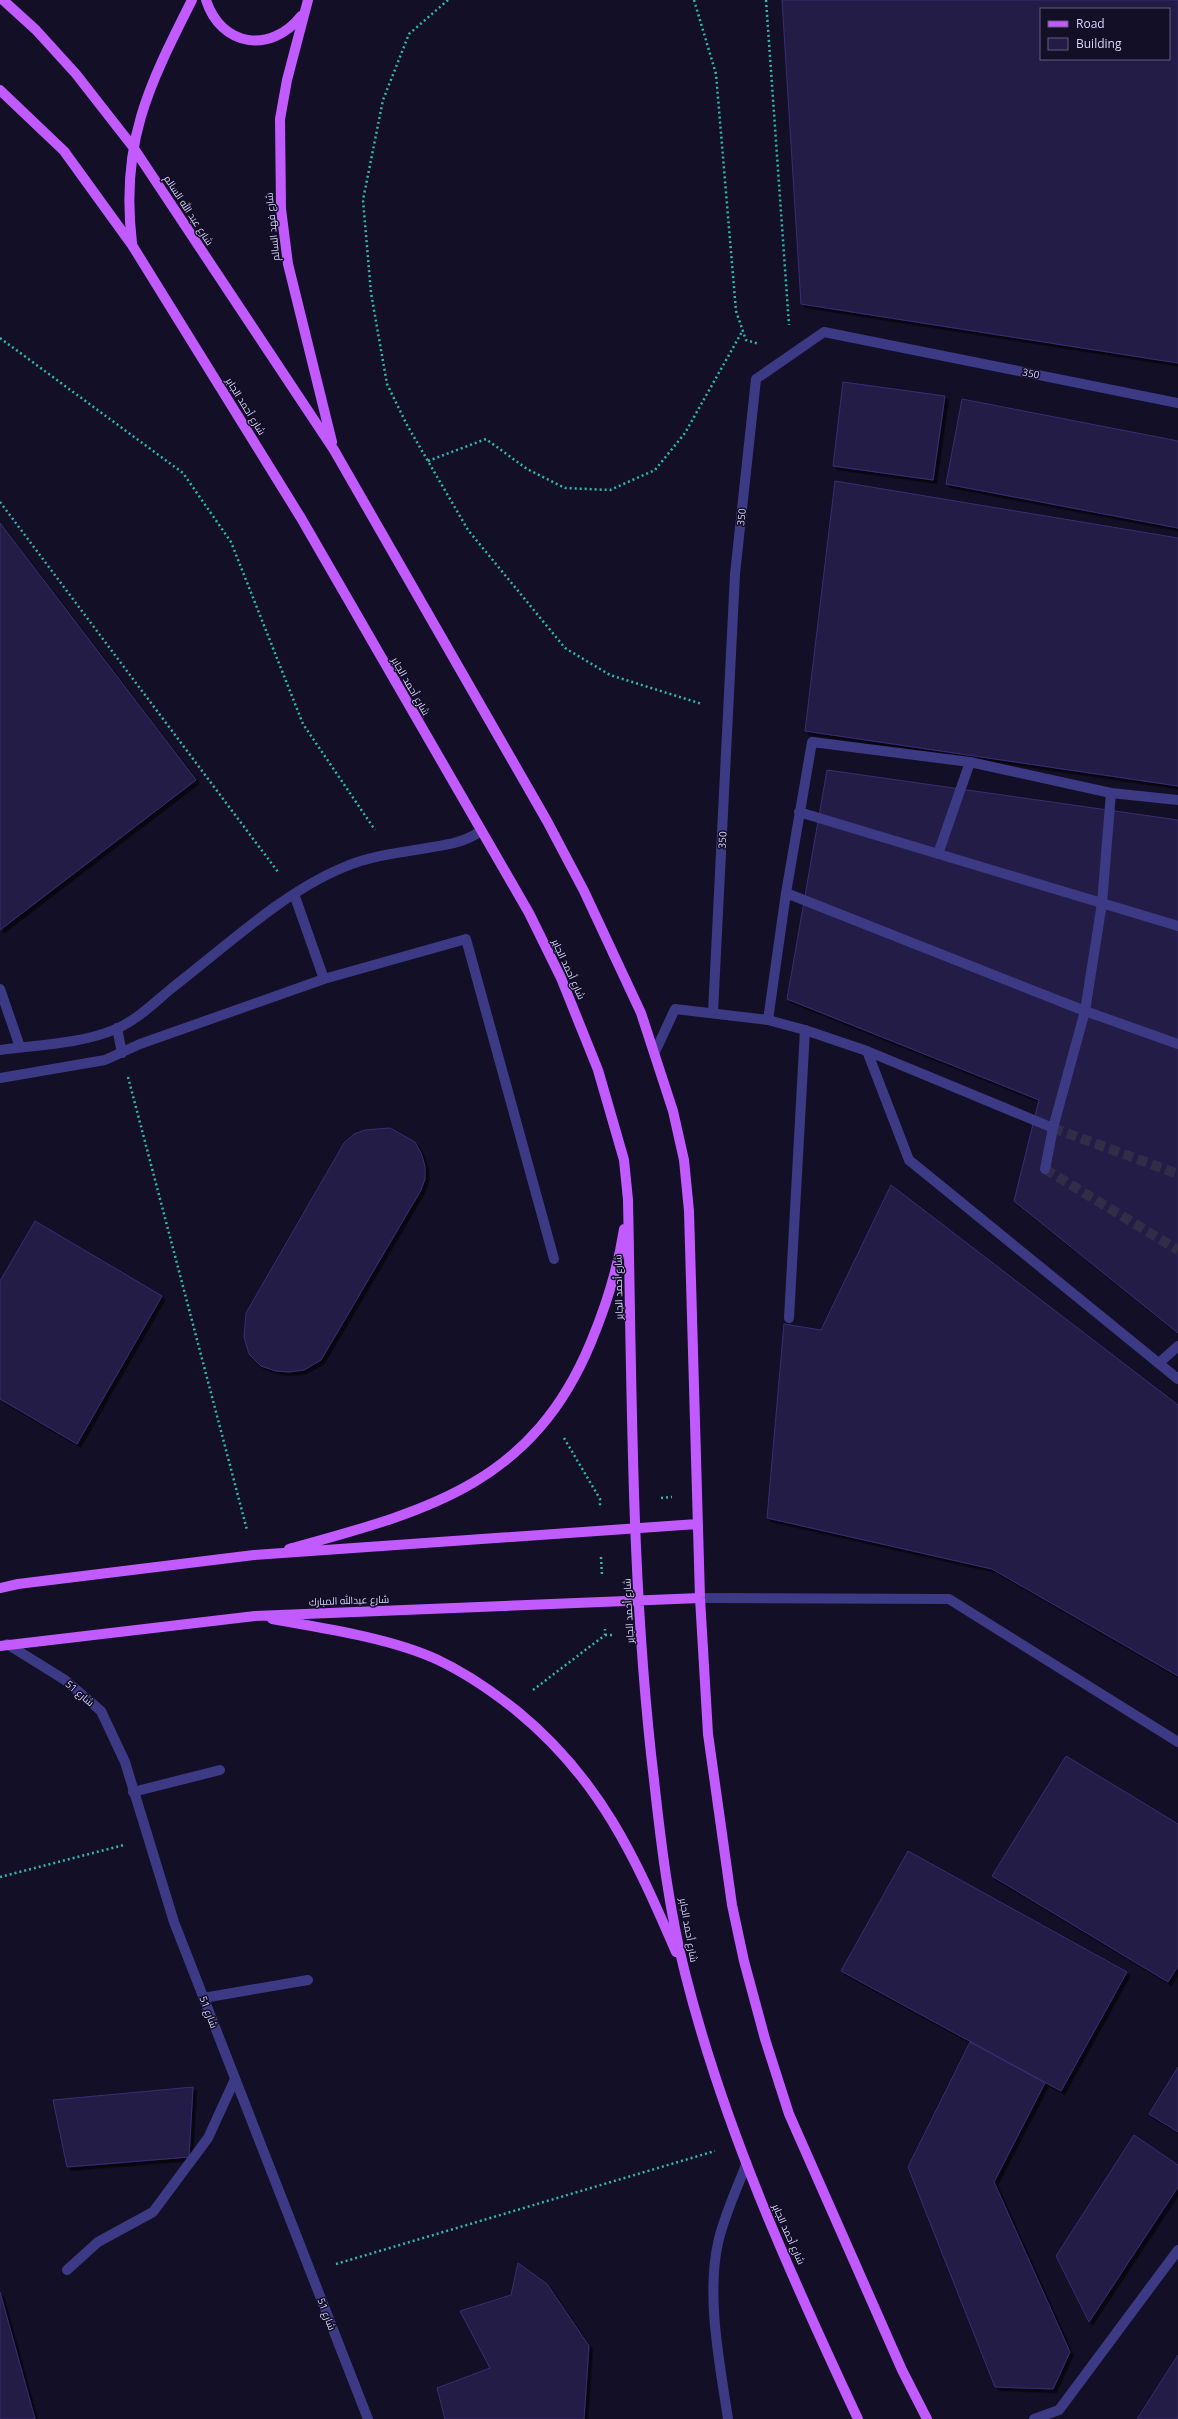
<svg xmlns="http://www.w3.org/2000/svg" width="1178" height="2419" font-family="'Open Sans',Cairo,sans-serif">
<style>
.building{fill:#241b47;stroke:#3b2d73;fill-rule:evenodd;filter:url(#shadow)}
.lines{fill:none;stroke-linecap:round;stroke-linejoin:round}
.street-tunnel{stroke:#312d47;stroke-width:10;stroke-dasharray:10 5;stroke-linecap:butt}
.path{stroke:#2fb8b0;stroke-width:2.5;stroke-dasharray:2 3;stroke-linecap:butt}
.lane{stroke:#3d3a85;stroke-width:10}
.street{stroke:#3d3a85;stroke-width:10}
.primary{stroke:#c25bff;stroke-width:10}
.labels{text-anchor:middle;stroke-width:3;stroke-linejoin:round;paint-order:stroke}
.street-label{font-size:10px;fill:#d9d4ff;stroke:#130f26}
</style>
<defs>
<filter id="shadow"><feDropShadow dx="3.5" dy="3.5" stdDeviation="0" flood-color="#0009"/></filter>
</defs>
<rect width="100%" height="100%" fill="#130f26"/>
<path class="building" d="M782,0H1178V363L801,304ZM1041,9H1169V59H1041Z
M843,382L945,396L933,480L833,466Z
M962,399L1178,441V528L946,484Z
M835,481L1178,538V786L805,731Z
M0,523L196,780L0,930Z
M827,770L1178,820V1333L1014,1201L1039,1100L787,999Z
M390,1128L415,1142L421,1153L425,1166V1179L421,1190L321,1360L304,1370L289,1372L276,1371L261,1366L249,1354L244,1337L246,1313L344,1143L354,1134L365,1130Z
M891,1185L1178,1405V1676L992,1569L767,1518L784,1324L821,1330Z
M35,1221L162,1296L77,1444L0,1399V1281Z
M1066,1756L1178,1824V1966L1168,1982L992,1876Z
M908,1851L1127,1972L1061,2091L841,1971Z
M970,2042L1045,2083L994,2182L1070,2352L1053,2389L995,2387L908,2167Z
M1178,2067V2132L1149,2114Z
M193,2087L189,2157L67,2167L53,2100Z
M1134,2135L1178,2165V2187L1089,2322L1056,2256Z
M518,2263L547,2284L589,2346L584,2419H445L437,2388L490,2368L460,2311L511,2295Z
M0,2292L35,2419H0Z
M1178,2355V2419H1137Z"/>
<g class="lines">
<path class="street-tunnel" d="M1053,1128L1178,1174
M1045,1169L1178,1250"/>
<path class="path" d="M448,0L409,34L383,100L363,200L371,293L387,384L407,425L468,530L565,648L610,675L702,704
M694,0L716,74L736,311L746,340L759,344
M766,0L789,325
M0,338L183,473L231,542L303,724L375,830
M428,461L486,439L527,469L565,488L610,490L655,470L685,433L743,330
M0,502L278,872
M128,1077L247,1530
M564,1438L600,1499V1506
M661,1498L672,1497
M601,1557L602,1576
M605,1635H615
M533,1690L605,1635V1629
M0,1877L124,1845
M336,2264L715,2151"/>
<path class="lane" d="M294,894L324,979L466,939L554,1259
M0,989L20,1047
M117,1028L122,1053
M0,1050C37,1045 81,1044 116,1029C137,1020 155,1002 172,988C224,948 282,893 342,868C367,857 395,853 421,849C444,845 462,844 481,831
M655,1052L675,1009L768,1020L805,1030L789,1318
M0,1078L105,1060L140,1044L324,979
M133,1792L220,1770
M203,1998L308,1980
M67,2270L98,2242L153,2212L208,2138L235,2079
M728,2419C720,2365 706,2297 718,2243C724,2216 736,2191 746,2165"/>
<path class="street" d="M799,812L1178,926
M938,854L970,762
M786,893L1085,1011L1178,1044
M713,1012L735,574L756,379L824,332L1178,403
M768,1020L786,893L812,742L970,762L1111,793L1178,800
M805,1030L867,1051L909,1160L1178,1379
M867,1051L1053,1128
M1045,1169L1053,1128L1085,1011L1102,903L1111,793
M1159,1363L1178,1346
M700,1598L949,1599L1178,1742
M7,1644L65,1680L101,1711L125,1762L174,1922L368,2419
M1034,2419L1059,2410L1178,2250"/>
<path class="primary" d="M3,0L36,30L76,74L133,147L334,450L547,821L584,891L641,1013L673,1111L684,1160L689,1211L700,1598L708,1734L732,1905L744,1961L765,2039L789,2114L902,2370L927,2419
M206,0C221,47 271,54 301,16
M308,0L287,80L280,119L281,209L288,264L332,442
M0,90L64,151L132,245L301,518L529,913L561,978L598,1070L624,1160L628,1200C632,1393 631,1588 654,1780C661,1844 669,1910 685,1973C724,2128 790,2274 858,2419
M132,243C120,143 148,87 192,0
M289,1549C426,1511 532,1485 591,1342C606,1306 618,1268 624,1229
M0,1588L18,1584L254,1555L697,1524
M272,1619C323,1628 390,1638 436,1659C466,1673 492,1691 517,1711C600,1779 635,1857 676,1952
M0,1646L255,1616L700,1598"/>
</g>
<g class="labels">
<g class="street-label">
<text transform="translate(189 210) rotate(57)" y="4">شارع عبد الله السالم</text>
<text transform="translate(272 227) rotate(-96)" y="4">شارع فهد السالم</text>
<text transform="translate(1031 373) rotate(11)" y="4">350</text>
<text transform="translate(246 406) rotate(58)" y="4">شارع أحمد الجابر</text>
<text transform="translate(741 517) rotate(-84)" y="4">350</text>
<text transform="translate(411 686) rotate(60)" y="4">شارع أحمد الجابر</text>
<text transform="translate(722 840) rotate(-87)" y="4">350</text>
<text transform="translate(569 969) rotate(65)" y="4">شارع أحمد الجابر</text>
<text transform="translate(618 1287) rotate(-91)" y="4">شارع أحمد الجابر</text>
<text transform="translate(349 1600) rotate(-2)" y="4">شارع عبدالله المبارك</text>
<text transform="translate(628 1611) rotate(-93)" y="4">شارع أحمد الجابر</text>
<text transform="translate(80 1693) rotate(40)" y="4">شارع 51</text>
<text transform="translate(689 1930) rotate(80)" y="4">شارع أحمد الجابر</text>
<text transform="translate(209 2012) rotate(69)" y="4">شارع 51</text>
<text transform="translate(789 2234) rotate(66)" y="4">شارع أحمد الجابر</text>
<text transform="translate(327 2314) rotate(69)" y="4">شارع 51</text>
</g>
</g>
<rect x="1040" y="8" width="130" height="52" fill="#130f26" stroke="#625e7d"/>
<rect x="1048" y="21" width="20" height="6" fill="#c25bff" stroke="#625e7d"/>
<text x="1076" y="28" font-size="12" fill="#d9d4ff">Road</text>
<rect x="1048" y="38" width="20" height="12" fill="#241b47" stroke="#625e7d"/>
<text x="1076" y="48" font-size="12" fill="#d9d4ff">Building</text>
</svg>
